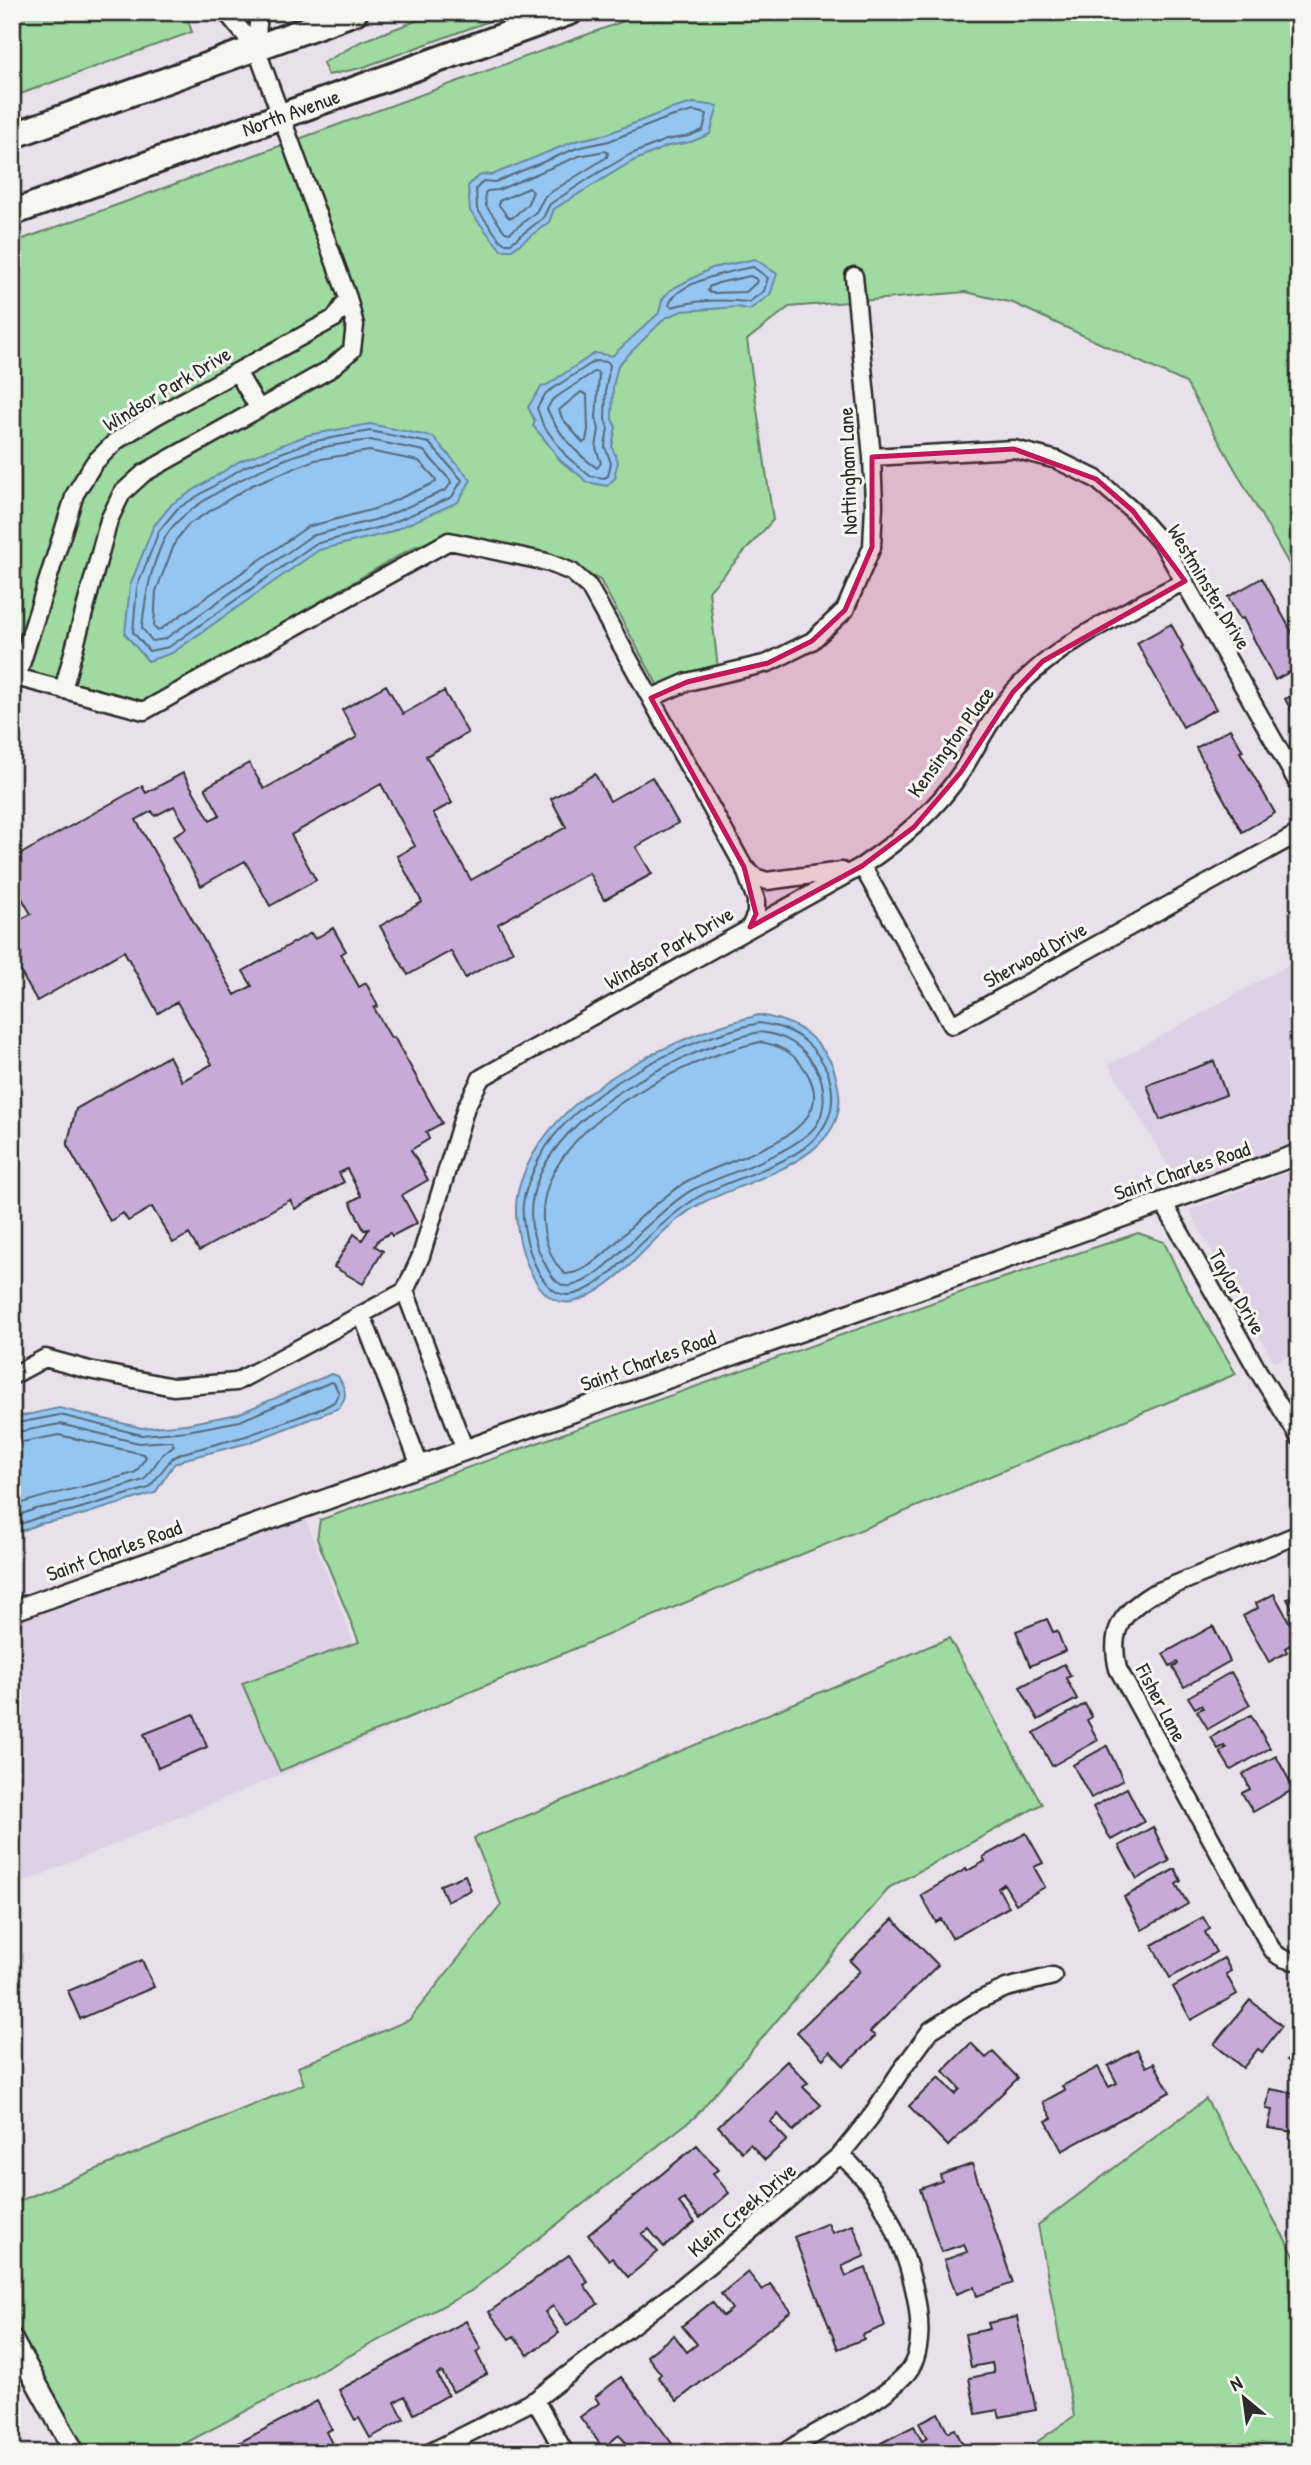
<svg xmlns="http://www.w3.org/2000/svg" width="1311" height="2465" font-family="'Patrick Hand',sans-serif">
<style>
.built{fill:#ded0e5}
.green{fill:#9fdaa0;stroke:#658266;stroke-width:2}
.water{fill:#95c6f1;stroke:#6b88a2;stroke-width:2}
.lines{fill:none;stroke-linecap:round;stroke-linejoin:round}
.shore{stroke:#55697a;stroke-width:2}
.building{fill:#c6abd9;stroke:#2b2b2b;stroke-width:2}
.minor-casing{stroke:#2b2b2b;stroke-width:21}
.tertiary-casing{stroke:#2b2b2b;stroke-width:24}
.primary-casing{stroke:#2b2b2b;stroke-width:30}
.minor{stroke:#f6f6f2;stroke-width:16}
.tertiary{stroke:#f6f6f2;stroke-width:19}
.primary{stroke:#f6f6f2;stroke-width:24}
.marked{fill:#c2185b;fill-opacity:0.2;stroke:#c2185b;stroke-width:5;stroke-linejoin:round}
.labels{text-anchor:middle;stroke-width:6;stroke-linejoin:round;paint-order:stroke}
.street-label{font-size:21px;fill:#2b2b2b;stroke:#f6f6f2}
</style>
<rect width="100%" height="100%" fill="#e8e0ea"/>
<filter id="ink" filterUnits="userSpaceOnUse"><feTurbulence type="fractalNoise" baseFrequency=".0143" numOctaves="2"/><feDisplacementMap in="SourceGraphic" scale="14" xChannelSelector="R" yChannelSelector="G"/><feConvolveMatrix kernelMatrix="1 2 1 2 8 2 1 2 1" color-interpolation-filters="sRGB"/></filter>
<g filter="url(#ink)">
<path class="built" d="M1299,959V1142L1179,1184L1109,1065Z
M1299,1168V1351L1274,1362L1189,1210Z
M304,1515L387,1730L12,1887V1621Z"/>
<path class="green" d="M12,12H185L192,32L12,97Z
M440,12H514L361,68L328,75L323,63L362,41Z
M649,12H1299V582L1186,383L1013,303L966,292L789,307L747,340L773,520L709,591L718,668L658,686L600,580L552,555L454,533L414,547L144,703L12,666V243Z
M1138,1233L1164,1242L1182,1280L1236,1374L280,1771L242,1683L359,1642L317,1539L320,1520L982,1285Z
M949,1638L1042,1804L890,1887L695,2117L471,2291L167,2453H85L12,2321V2204L304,2084L298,2067L409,2020L501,1905L474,1838Z
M1206,2099L1299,2264V2453H1021L1074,2416L1038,2225Z"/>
<path class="water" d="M693,103L718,106L710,134L691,142L668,146L631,162L554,209L549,222L512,250H501L470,211L468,186C476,177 480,173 492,175L575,141L607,134L668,110Z
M755,259L777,274L770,295L749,310L738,307L682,311L665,318L618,365L613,387L612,419L616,427L612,447L618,462L615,473L616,477L607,486L586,482C579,472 567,468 559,459C551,447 543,437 533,426L535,421L528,407L542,386L547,385L595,353L612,356L659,313L662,300L670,290L712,268Z
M370,424L433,437L471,480L458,502L388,533L319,550L172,653L148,661L125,634L130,586L153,527L172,504L240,461L308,435Z
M759,1015C793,1021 812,1031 831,1062C835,1070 836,1078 838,1087C853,1158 749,1179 702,1203C676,1216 650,1245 630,1265C615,1279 593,1298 572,1302C533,1309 515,1237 516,1208C516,1190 525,1169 534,1153C575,1082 682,1034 759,1015Z
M331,1374L338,1376C345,1389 349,1395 339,1408L248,1443L185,1459L174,1464L155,1493L75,1517L39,1524L12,1535V1418L59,1408L142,1428L186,1424L238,1414Z"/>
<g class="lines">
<path class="shore" d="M694,111L707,114L703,130L689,136L666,140L629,155L593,176L550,204L543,218L511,243H504L500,240L477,209L476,189L483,181L495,182L577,148L609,141L670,117Z
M605,151L608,153L607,157L545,196L536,212L510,233L505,232L486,206L485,194L487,191L498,190L579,156Z
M529,188L533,192L527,205L512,218L508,217L499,205V201Z
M753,267L768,278L764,291L749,302C726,299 694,300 672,307L669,305C676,282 731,271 753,267Z
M750,276L756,279L757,282L746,292L711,293L708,291L709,287L718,283Z
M595,361L608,362L610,365L606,387L605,419L608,428L605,447L611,463L608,476L604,478L590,476L566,456L543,425L537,408L546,393Z
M594,372H597L599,375L596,418L599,429L596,448L601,463L597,468C575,453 558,433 547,409L552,400Z
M581,392L587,395L588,430L586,441L583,443L562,418L559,410Z
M370,431L429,443L462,480L452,497L385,526L315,544L169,647L149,651L133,632L137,587L159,531L177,509L244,467L310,442Z
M370,440L424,451L450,480L451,483L446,490L382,518L311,536L165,639L152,641L142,628C145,597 151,564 166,536C185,502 274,461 312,450C330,445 351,443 370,440Z
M369,451L419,461L435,478L436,482L378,508L307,527L161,629L157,630L154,627L156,591L176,540L189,524L252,485L315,460Z
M759,1023C789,1027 807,1037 823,1063C831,1076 834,1094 831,1109C818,1165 737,1172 695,1199C673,1213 653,1232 634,1251C619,1266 592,1293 569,1295C537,1297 520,1229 523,1204C525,1188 532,1173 539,1159C574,1091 687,1039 759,1023Z
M759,1032C783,1034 802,1045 815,1066C827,1086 828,1118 808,1134C778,1159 730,1172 694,1189C678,1197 662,1213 648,1225C627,1243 599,1281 570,1286C555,1288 547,1268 542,1258C484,1141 672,1052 759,1032Z
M760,1042C781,1045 796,1054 807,1073C846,1139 716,1159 681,1185C667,1195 653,1206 640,1218C622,1235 590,1275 565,1274C551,1262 544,1239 543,1221C537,1128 684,1059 760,1042Z
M12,1424L60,1415L142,1435L187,1431L240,1421L331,1382L334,1383L339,1393L334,1402L323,1408L246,1436L183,1453L172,1458L149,1488L74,1510L37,1518L12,1527
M12,1433L60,1424L139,1443L171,1441L174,1445L162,1455L144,1480L72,1502L35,1509L12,1518
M12,1444L59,1435L143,1454L146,1457L136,1472C96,1486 52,1491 12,1507"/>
</g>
<path class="building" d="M1262,578L1299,645V667L1275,680L1243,618L1240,619L1228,597Z
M1171,624L1183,646L1181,648L1216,709L1183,727L1137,643Z
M386,685L403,714L444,691L468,733L426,756L452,803L433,813L471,880L566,827L551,799L595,774L610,801L652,777L678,823L636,847L652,874L604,900L589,873L498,924L513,951L465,978L451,951L408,975L380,926L422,902L397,856L415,846L381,784L291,835L316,880L270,906L245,861L201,886L173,836L187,828L174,806L155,816L152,811L136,820L235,995L252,986L243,971L311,933L315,939L333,928L346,951L341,954L359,987L366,983L378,1006L374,1008L391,1038L394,1037L442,1123L426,1132L429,1139L411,1150L428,1180L402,1195L417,1223L392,1236L390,1233L379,1239L375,1246L383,1251L363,1284L334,1267L354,1234L362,1240L369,1229L364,1230L350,1202L361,1196L347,1169L339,1173L344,1182L295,1209L290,1200L199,1251L189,1234L173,1243L152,1207L128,1221L123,1213L110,1221L67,1145L76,1109L169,1056L182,1081L212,1064L177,1002L158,1013L124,951L37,1001L12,957V924L31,914L15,886L12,888V859L142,786L146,793L183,773L210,820L220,815L205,788L249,763L264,789L357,737L342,710Z
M1299,692V721H1297L1285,699Z
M1230,729L1243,751L1240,752L1275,813L1242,832L1196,748Z
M1214,1061L1226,1095L1160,1120L1147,1085Z
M1299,1593V1621L1287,1599Z
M1274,1594L1299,1640L1285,1648L1287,1652L1269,1662L1243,1616L1258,1608L1256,1603Z
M1047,1619L1053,1632L1057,1631L1065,1651L1030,1666L1016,1631Z
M1213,1626L1230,1661L1184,1687L1173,1668L1178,1664L1177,1662L1170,1666L1163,1654Z
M1064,1664L1071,1676L1066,1678L1077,1699L1038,1720L1020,1687Z
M1231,1672L1250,1705L1208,1729L1197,1711L1203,1708L1201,1705L1195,1708L1188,1697Z
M1085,1704L1092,1717L1087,1720L1098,1740L1052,1766L1034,1733Z
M194,1714L207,1747L158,1768L144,1734Z
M1251,1715L1270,1748L1231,1770L1220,1752L1226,1748L1224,1746L1218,1749L1211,1737Z
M1107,1746L1123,1780L1091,1798L1073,1765Z
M1276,1756L1294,1789L1253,1812L1242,1793L1250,1789L1243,1774Z
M1127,1788L1144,1822L1111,1840L1093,1807Z
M1153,1827L1169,1861L1137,1879L1119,1846Z
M1026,1833L1043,1863L1034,1867L1045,1887L1016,1904L1004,1884L998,1888L1009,1907L952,1938L941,1919L936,1922L921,1895L966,1869L967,1871L985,1861L983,1857Z
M1175,1869L1181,1881L1176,1884L1188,1904L1142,1930L1124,1897Z
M465,1875L471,1890L447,1901L440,1885Z
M1203,1917L1210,1929L1205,1932L1216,1952L1170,1978L1152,1945Z
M893,1919L938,1965L870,2032L875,2036L844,2066L830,2051L823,2059L797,2032L860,1971L850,1961Z
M1224,1958L1231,1971L1226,1974L1237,1994L1191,2020L1173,1987Z
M142,1960L154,1987L80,2019L68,1991Z
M1250,2000L1282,2026L1262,2052L1258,2049L1243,2068L1214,2044Z
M971,2043L986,2058L993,2052L1018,2078L948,2146L909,2106L939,2077L955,2094L960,2089L943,2071Z
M1299,2044V2068L1287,2060Z
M1137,2050L1146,2067L1154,2063L1170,2092L1062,2151L1046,2121L1052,2118L1043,2102L1065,2090L1062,2086L1098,2067L1109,2087L1117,2083L1108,2066Z
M787,2061L808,2083L803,2087L821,2105L793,2131L778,2114L770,2122L787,2140L765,2160L750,2144L742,2152L718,2126Z
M1270,2089L1299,2094V2133L1268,2128L1272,2110L1266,2109Z
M697,2145L718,2170L713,2173L729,2193L700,2218L684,2199L679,2203L695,2222L664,2247L649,2229L642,2234L658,2252L628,2277L612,2258L609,2260L588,2235Z
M972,2164L1013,2283L977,2296L974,2287L956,2294L944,2260L967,2252L964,2244L941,2252L920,2189L942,2181L940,2175Z
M828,2223L832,2233L853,2225L865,2256L842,2266L846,2276L866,2268L885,2326L862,2335L864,2339L838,2349L794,2237Z
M569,2255L588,2282L584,2285L598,2304L567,2325L553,2306L545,2312L559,2333L528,2355L514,2336L509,2339L489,2312Z
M748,2272L762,2290L770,2284L791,2311L677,2401L658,2377L661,2374L647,2356L674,2335L687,2352L697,2344L682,2326L712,2302L723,2316L732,2309L721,2294Z
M1017,2317L1036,2410L1000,2417L998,2410L976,2414L969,2378L994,2373L992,2363L971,2367L965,2334L990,2329L988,2323Z
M466,2321L481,2349L476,2352L487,2374L453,2392L442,2372L437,2374L448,2395L414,2414L405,2396L395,2402L404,2419L370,2438L359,2418L355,2420L339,2390Z
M621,2377L638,2398L679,2453H616L627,2444L619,2435L603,2448L580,2417L599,2403L595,2397Z
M317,2401L332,2429L326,2432L337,2453H220Z
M938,2413L948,2432L955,2429L967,2453H886L881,2443L914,2426L922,2441L927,2438L919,2423Z"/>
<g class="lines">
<g class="minor-casing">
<path id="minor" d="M256,48L259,12
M237,372L259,409
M872,457L1014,449L1057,460L1096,479L1133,511L1164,546L1299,785
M12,676L144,711L449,541L547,562L572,572L589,587L744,867L756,900V914L750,927
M17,677L75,494L94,463L116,441L156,416L335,318L348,298
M63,690L109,520L122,493L144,473L330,369L352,350L355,325L348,298L256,48L226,12
M651,698L687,682L768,663L812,641L845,610L872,547L874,505L872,457L854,276
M862,866L952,1025L1299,833
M744,867L755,877L767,881L842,871
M1163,1202L1258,1371L1299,1437
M405,1291L465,1450
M362,1315L420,1466
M12,1376L45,1358L89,1370L173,1387L236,1382L405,1291L421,1256L466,1107L481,1078L862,866C900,840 937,810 962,771C979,743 993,714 1015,690C1061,640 1126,612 1185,581
M1299,1534L1152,1594C1121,1613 1109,1631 1118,1669L1271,1948C1278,1958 1286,1961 1299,1961
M535,2400L565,2453
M429,2453L535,2400L683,2286L771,2214L841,2154L870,2118L900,2072L931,2030L977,2001L1006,1988L1053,1976
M784,2453C823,2425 872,2410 905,2375C942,2338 899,2226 873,2190C864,2177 851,2165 841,2154"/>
</g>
<g class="tertiary-casing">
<path id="tertiary" d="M12,1611L1299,1154
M12,2339L75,2453"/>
</g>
<g class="primary-casing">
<path id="primary" d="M12,136L355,12
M12,213L570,12"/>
</g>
<use href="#minor" class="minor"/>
<use href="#tertiary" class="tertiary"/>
<use href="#primary" class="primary"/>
</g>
</g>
<path class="marked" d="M1014,449L1096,479L1133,511L1185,581L1043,661L1013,692L961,772L914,827L862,866L750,927L756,914L744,867L651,698L687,682L768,663L812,641L845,610L872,547V457Z"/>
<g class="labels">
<g class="street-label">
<text transform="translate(291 113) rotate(-20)" y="7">North Avenue</text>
<text transform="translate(167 389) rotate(-31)" y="7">Windsor Park Drive</text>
<text transform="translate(848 471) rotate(-92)" y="7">Nottingham Lane</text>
<text transform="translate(1209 587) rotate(59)" y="7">Westminster Drive</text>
<text transform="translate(951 742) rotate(-54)" y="7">Kensington Place</text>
<text transform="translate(669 948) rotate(-30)" y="7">Windsor Park Drive</text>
<text transform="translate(1035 955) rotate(-29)" y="7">Sherwood Drive</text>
<text transform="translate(1182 1171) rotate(-19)" y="7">Saint Charles Road</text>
<text transform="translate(1237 1292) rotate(61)" y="7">Taylor Drive</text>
<text transform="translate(648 1361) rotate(-20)" y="7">Saint Charles Road</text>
<text transform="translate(114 1551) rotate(-20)" y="7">Saint Charles Road</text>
<text transform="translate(1161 1703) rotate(62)" y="7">Fisher Lane</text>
<text transform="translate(742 2210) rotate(-40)" y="7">Klein Creek Drive</text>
</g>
</g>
<rect width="1311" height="2465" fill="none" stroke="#f6f6f2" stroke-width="42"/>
<rect x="21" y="21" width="1269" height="2423" fill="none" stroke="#2b2b2b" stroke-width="2.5" filter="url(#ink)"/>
<g transform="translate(1244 2398) rotate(331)" stroke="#f6f6f2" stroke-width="5" paint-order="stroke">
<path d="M0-5L12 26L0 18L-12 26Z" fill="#2b2b2b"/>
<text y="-10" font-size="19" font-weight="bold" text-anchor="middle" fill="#2b2b2b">N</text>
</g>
</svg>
